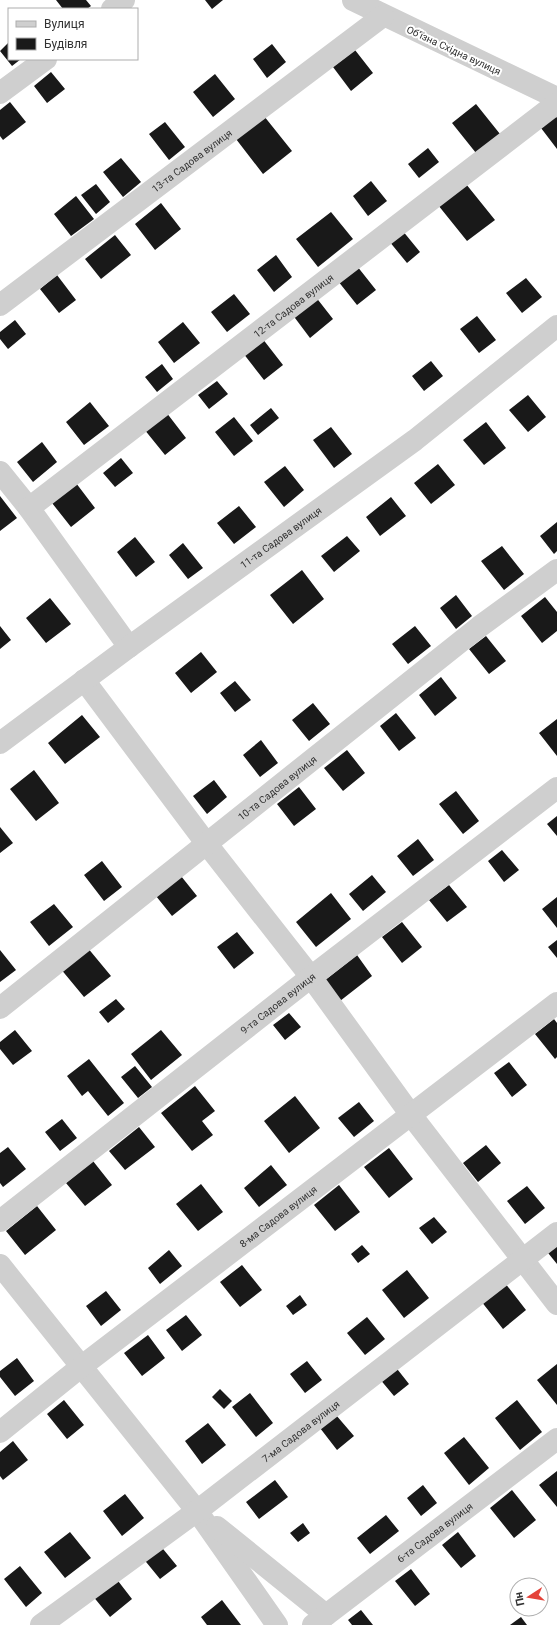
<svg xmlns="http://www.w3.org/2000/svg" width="557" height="1625" font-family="Roboto,sans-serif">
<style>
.building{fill:#191919}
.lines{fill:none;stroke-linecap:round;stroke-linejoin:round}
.minor{stroke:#cfcfcf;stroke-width:22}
.labels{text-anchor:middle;stroke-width:4;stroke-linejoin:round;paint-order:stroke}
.street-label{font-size:10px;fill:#323232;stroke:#fff}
</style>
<rect width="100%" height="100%" fill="#fff"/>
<path class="building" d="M56,0H86L91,6L87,9H63Z
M205,0H223L212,9Z
M9,42V59H21L12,66L0,51Z
M272,44L286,62L267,78L253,59Z
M355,50L373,73L351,91L333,67Z
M51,72L65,89L47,103L34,86Z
M215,74L235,99L213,117L193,92Z
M10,102L26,122L3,140L0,136V110Z
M476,104L500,134L476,153L452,123Z
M264,116L292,151L263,174L236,139Z
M556,116L557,118V149L541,128Z
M165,122L185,147L169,160L149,134Z
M428,148L439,162L419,178L408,164Z
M121,158L141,182L123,197L103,172Z
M371,181L387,201L368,216L353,196Z
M96,184L110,202L96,214L81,195Z
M466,184L495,220L467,241L438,205Z
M76,196L94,219L71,236L54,214Z
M161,203L181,229L155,250L135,224Z
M331,212L353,239L318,267L296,239Z
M402,230L420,252L407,263L389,241Z
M115,235L131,255L101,279L85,259Z
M276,255L292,277L274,292L257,270Z
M357,266L376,290L357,305L338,281Z
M57,275L76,300L59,313L40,289Z
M526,278L542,297L522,313L506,293Z
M234,294L250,314L227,332L211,312Z
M315,296L333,319L310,338L292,314Z
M477,316L496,340L479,353L460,329Z
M15,320L26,334L8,349L0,339V332Z
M183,322L200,343L174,363L158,342Z
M262,338L283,365L264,380L243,353Z
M431,361L443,376L424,391L412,376Z
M162,364L173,379L157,392L145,377Z
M217,381L228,394L209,409L198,395Z
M528,395L546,417L528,432L509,410Z
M90,402L109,426L84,445L66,422Z
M271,408L279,418L258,435L250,425Z
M166,412L186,438L165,455L144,429Z
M234,417L253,441L234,456L215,432Z
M486,422L506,448L484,465L463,440Z
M331,427L352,454L334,468L313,440Z
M42,442L57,462L33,482L17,462Z
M121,458L133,473L115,487L103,473Z
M438,464L455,485L431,504L414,483Z
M285,466L304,490L284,507L264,482Z
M76,483L95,508L71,527L52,503Z
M0,496L17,518L0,531Z
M391,497L406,516L380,536L366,517Z
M239,506L256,527L234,544L217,523Z
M557,522V551L554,554L540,536Z
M347,536L360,551L334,572L321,556Z
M135,537L155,562L136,577L117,552Z
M183,543L203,568L188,579L169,555Z
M502,546L524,574L504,590L481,561Z
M302,570L324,599L293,624L270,595Z
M456,595L472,616L456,629L440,608Z
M545,597L557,612V631L542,643L521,616Z
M50,598L71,624L46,643L26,618Z
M0,626L11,640L0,649Z
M415,626L431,646L408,664L392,644Z
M486,636L506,661L489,674L469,649Z
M201,652L217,672L191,693L175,673Z
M441,677L457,698L435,716L419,695Z
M235,681L251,700L235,712L220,693Z
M313,703L330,724L309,741L292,720Z
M396,713L416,738L399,751L380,726Z
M82,715L100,737L65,764L48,743Z
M557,719V756L539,733Z
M261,740L278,763L260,777L243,755Z
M347,750L365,773L343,791L324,768Z
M34,770L59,803L36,821L10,789Z
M214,780L227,797L207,814L193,796Z
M299,787L316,809L294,826L277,804Z
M456,791L479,821L463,834L439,804Z
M557,816V836L547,824Z
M0,827L13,843L0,853Z
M418,839L434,860L413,876L397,856Z
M502,850L519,870L504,882L488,861Z
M102,861L122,887L104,901L84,875Z
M372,875L386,892L363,911L349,894Z
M181,876L197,896L172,916L156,896Z
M449,885L467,907L447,922L429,900Z
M331,893L351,919L316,947L296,922Z
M557,897V928L542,909Z
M54,904L73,927L49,946L30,922Z
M402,922L422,947L402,963L382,937Z
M237,932L254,953L234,969L217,947Z
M557,940V958L548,947Z
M87,947L111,976L84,997L60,968Z
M0,950L16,970L0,982Z
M357,955L372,976L340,1001L324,981Z
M116,999L125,1009L108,1023L99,1012Z
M289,1013L301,1027L285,1040L273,1025Z
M554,1019L557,1023V1057L555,1059L535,1034Z
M15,1030L32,1051L13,1065L0,1049V1042Z
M161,1030L182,1055L151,1080L131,1054Z
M89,1059L124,1103L108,1116L88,1091L82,1096L67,1076Z
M509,1062L527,1085L512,1097L494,1073Z
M135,1066L152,1087L138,1098L121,1077Z
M195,1086L215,1111L202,1121L213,1135L192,1151L161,1113Z
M295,1096L320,1128L289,1153L264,1121Z
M359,1102L374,1121L354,1137L338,1118Z
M62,1119L77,1138L60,1151L45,1132Z
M139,1127L155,1147L125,1170L109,1151Z
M486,1145L501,1163L478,1182L463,1163Z
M8,1147L26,1169L3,1187L0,1183V1153Z
M389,1148L413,1179L389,1198L364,1167Z
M93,1161L112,1185L85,1206L66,1183Z
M271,1165L287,1185L259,1207L244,1188Z
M201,1184L223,1212L198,1231L176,1204Z
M339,1185L360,1212L335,1231L314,1205Z
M527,1186L545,1208L525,1224L507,1201Z
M37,1206L56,1230L25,1255L6,1231Z
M434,1217L447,1232L432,1244L419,1228Z
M557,1238V1264L544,1248Z
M362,1245L370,1254L358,1263L351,1254Z
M169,1250L182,1266L160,1284L148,1268Z
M242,1265L262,1290L240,1307L220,1282Z
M407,1270L429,1298L404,1318L382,1290Z
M505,1283L526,1310L503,1329L481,1301Z
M106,1291L121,1310L101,1326L86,1306Z
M300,1295L307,1305L293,1315L286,1306Z
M186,1315L202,1335L182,1351L166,1330Z
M367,1317L385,1339L365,1355L347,1333Z
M148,1335L165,1358L142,1376L124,1353Z
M17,1358L34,1381L15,1396L0,1377V1371Z
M307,1361L322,1380L305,1393L290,1374Z
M557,1364V1405L537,1380Z
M394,1365L409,1384L394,1396L379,1378Z
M220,1389L232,1401L224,1409L212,1397Z
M250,1393L273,1423L256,1437L232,1407Z
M64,1400L84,1425L67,1439L47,1414Z
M517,1400L542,1432L520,1450L495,1418Z
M336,1415L354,1436L337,1450L320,1428Z
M208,1423L226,1445L202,1464L185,1441Z
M464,1437L489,1468L469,1485L444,1453Z
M13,1441L28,1460L3,1480L0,1476V1452Z
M557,1471V1507L539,1485Z
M275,1480L288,1497L259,1519L246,1502Z
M423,1485L437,1503L421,1516L407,1498Z
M512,1490L536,1520L514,1538L490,1508Z
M125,1494L144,1518L122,1536L103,1511Z
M386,1515L399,1531L370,1554L357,1538Z
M303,1523L310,1533L298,1542L290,1533Z
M70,1532L91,1558L65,1578L44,1552Z
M458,1532L476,1556L461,1568L442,1545Z
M159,1544L177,1566L160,1579L142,1557Z
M20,1566L42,1593L26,1607L4,1579Z
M411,1569L430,1594L415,1606L395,1581Z
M115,1577L132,1599L110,1617L92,1595Z
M222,1600L241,1625H207L201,1617Z
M361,1610L373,1625H352L348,1620Z
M521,1617L527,1625H510Z"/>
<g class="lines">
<g class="minor">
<path d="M353,0L557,98"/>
<path d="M112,9L124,0"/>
<path d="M0,93L46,59"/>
<path id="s1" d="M0,305L383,16"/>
<path d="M0,472L29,508L129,647"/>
<path id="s2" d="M29,508L557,103"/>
<path d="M84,680L206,843L311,977L411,1115L557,1304"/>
<path id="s3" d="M0,743L129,647L415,440L557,326"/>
<path id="s4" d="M0,1008L479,627L557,570"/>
<path id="s5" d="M0,1221L311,977L557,788"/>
<path d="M0,1265L197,1511L277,1625"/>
<path id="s6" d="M0,1432L82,1366L557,1003"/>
<path d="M217,1527L326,1615"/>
<path id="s7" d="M41,1625L197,1511L557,1233"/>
<path id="s8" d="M313,1625L557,1439"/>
</g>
</g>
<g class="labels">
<g class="street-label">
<text transform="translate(454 50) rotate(25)" y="4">Обʼїзна Східна вулиця</text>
<text dy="4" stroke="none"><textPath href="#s1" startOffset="240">13-та Садова вулиця</textPath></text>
<text dy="4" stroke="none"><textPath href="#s2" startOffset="333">12-та Садова вулиця</textPath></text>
<text dy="4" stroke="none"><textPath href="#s3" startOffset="348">11-та Садова вулиця</textPath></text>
<text dy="4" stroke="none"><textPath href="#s4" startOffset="354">10-та Садова вулиця</textPath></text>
<text dy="4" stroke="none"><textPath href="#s5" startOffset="353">9-та Садова вулиця</textPath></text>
<text dy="4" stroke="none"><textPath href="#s6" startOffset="352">8-ма Садова вулиця</textPath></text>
<text dy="4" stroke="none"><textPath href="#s7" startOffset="324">7-ма Садова вулиця</textPath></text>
<text dy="4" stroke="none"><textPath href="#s8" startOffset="153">6-та Садова вулиця</textPath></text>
</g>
</g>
<rect x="8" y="8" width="130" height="52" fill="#ffffff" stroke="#adadad"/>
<rect x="16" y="21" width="20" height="6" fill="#cfcfcf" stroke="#adadad"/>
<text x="44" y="28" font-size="12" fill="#323232">Вулиця</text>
<rect x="16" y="38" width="20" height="12" fill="#191919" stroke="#adadad"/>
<text x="44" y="48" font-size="12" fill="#323232">Будівля</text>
<g transform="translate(529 1597) rotate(258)"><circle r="19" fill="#ffffff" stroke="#adadad"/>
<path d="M0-3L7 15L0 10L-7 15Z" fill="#e44239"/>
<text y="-6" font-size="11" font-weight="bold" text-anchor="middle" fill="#323232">Пн</text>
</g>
</svg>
